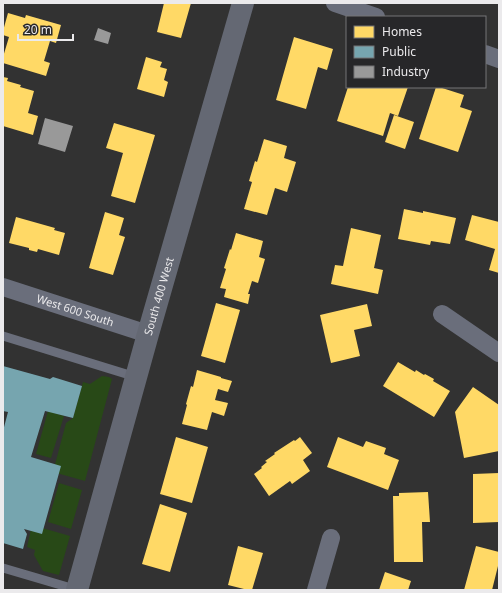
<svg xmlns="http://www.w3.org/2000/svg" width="502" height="593" font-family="'Noto Sans',sans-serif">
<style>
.green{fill:#284917}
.homes{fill:#ffd966}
.public{fill:#76a5af}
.industry{fill:#999}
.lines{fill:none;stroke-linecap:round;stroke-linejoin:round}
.service{stroke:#6a6e7b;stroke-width:9}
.minor{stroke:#6a6e7b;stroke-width:18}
.secondary{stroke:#646873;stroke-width:22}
.labels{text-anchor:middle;stroke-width:4;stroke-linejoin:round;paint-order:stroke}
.street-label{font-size:11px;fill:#ebeaec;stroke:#272729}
</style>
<rect width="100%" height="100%" fill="#323232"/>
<path class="green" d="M102,376L109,377L112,379L85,481L53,472L66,423L73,418L83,382L90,384Z
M48,411L64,416L51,458L36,454Z
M59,483L82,490L71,529L48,522Z
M32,525L70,536L59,575L43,571L34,555L35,550L27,547Z"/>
<path class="homes" d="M164,3H191L181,38L157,32Z
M8,13L25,18L26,15L61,25L56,43L50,41L44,61L50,63L46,76L3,63V57L9,37L3,35V31Z
M294,37L333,49L327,70L318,67L306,109L276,100Z
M146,57L162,62L160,67L167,69L164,80L168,82L164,97L137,89Z
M3,77L8,78L7,81L21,85L20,87L34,91L28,113L38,116L33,135L3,126Z
M348,87H408L398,116L390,113L383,136L337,121Z
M436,87H439L464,95L460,107L472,111L458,152L419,139Z
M394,115L414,122L405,149L385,142Z
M114,123L155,135L135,203L111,196L123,153L106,148Z
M264,139L287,146L284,158L296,162L287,192L275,188L267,215L244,209L252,182L249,181L255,161L257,162Z
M404,209L423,213V211L456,218L450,244L431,241L430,245L398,239Z
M105,212L124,218L119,235L125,237L113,275L89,268Z
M472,215L499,222V273L489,270L495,249L465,240Z
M16,217L55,228L54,230L65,233L59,255L38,249L37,252L29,250V248L9,243Z
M351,228L381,235L374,268L383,270L378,294L331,284L335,265L343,266Z
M236,233L263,241L259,257L265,259L258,283L252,281L248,294H250L248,304L224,297L226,289L220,288L226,269L224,268L230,249L231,250Z
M216,303L240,310L225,363L201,356Z
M367,304L372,326L354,330L360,356L331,363L320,315Z
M398,362L415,372L416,370L424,375L425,374L434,379L433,381L450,391L434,417L383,386Z
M197,370L221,377V378L232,381L228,392L218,389L215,400L228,403L224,416L212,412L207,430L182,424L187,405L186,404L191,386L193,387Z
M473,387L499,405V451L464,458L455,412Z
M176,437L208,447L192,503L160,494Z
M300,437L312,453L303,460L310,471L292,484L290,481L269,496L254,474L262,468L261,467L267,462L265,461L275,454L274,453L294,440L295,441Z
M338,437L363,447L366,441L386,448L384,454L399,460L388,490L327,467Z
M499,473V522L473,523V474Z
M428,492L430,522H422L423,562H394L393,496H399V493Z
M160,504L187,513L170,572L142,564Z
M238,546L263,553L252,590H248L228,585Z
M476,546L499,552V562L492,590H464Z
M385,572L411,581L408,590H379Z"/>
<path class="public" d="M3,366L50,379L53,377L82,386L73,418L45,411L31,457L61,466L42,534L24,529L27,534L23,549L3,543V431L8,412L3,411Z"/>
<path class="industry" d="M98,28L111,33L108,44L94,40Z
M45,118L73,126L65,152L38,144Z"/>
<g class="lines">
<path class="service" d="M3,336L136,377
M3,568L78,590"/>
<g class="minor">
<path d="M335,3L376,17"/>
<path d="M485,54L499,59"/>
<path id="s1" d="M3,287L148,334"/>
<path d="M442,314L499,353"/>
<path d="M316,590L331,538"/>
</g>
<path class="secondary" id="s2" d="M77,590L148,334L243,3"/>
</g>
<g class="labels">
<g class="street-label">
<text dy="4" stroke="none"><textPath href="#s2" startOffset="305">South 400 West</textPath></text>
<text dy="4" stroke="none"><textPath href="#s1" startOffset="76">West 600 South</textPath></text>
</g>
</g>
<rect width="502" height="593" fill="none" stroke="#ebeaec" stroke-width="8"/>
<rect x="346" y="16" width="140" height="72" fill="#272729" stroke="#757577"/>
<rect x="354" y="26" width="20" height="12" fill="#ffd966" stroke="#757577"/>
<text x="382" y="36" font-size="12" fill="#ebeaec">Homes</text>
<rect x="354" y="46" width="20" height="12" fill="#76a5af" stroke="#757577"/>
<text x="382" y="56" font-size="12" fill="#ebeaec">Public</text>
<rect x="354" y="66" width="20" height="12" fill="#999999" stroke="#757577"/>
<text x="382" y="76" font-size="12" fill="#ebeaec">Industry</text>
<path d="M18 34v6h55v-6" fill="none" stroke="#ebeaec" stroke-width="2"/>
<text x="24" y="34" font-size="12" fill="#ebeaec" stroke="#272729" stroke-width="3" paint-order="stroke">20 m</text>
</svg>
